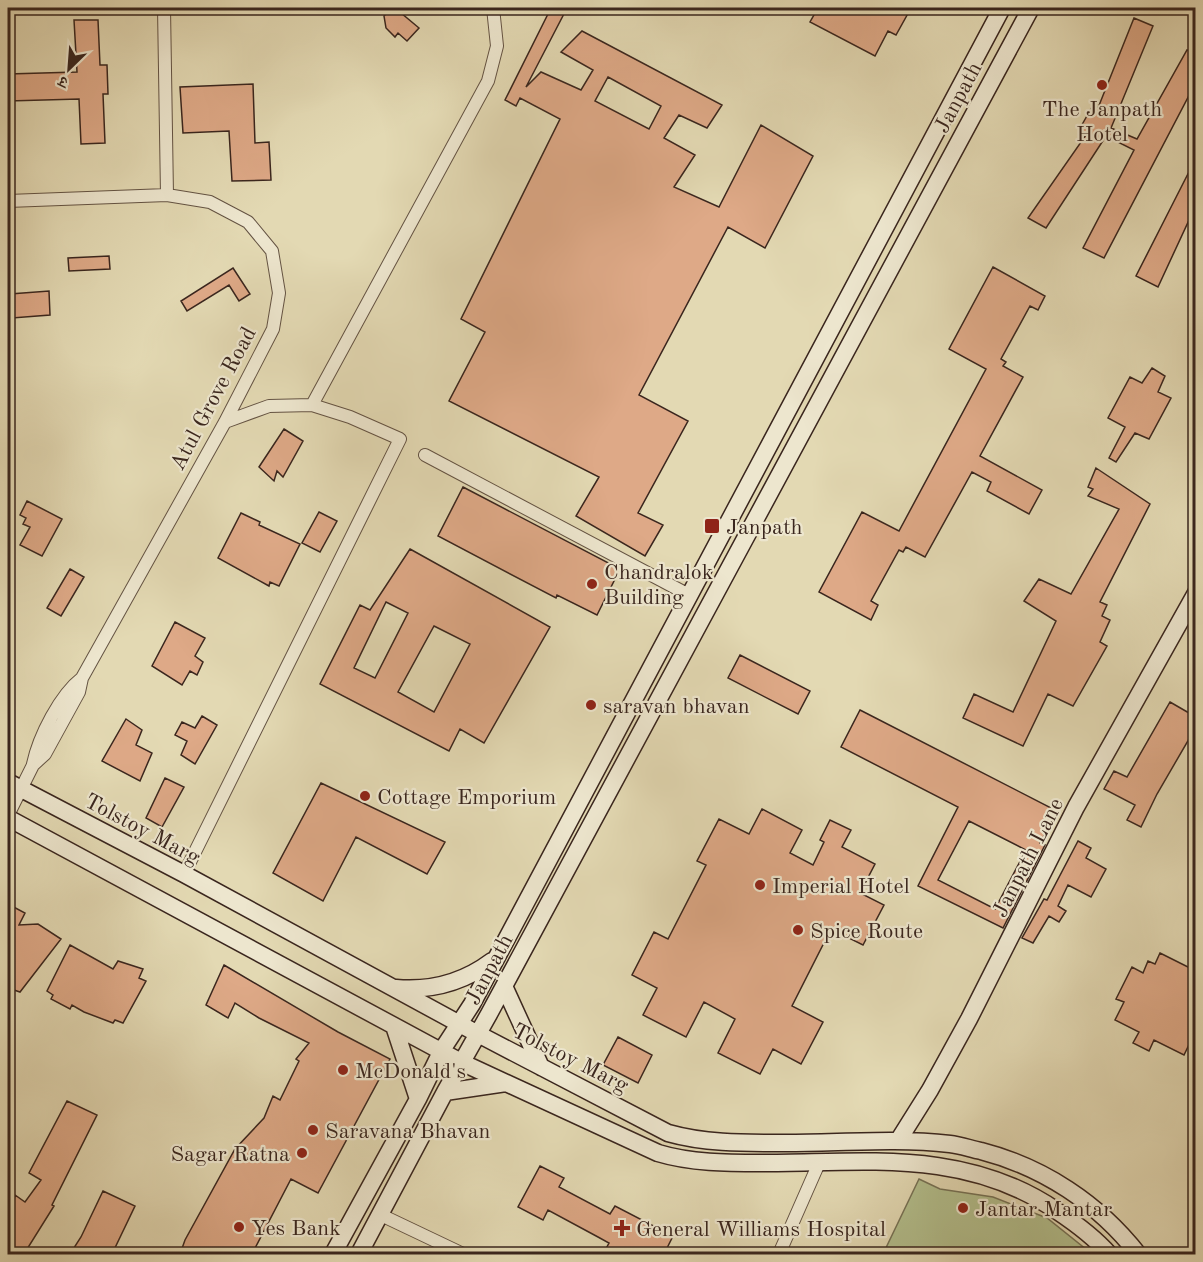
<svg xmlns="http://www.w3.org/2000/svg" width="1203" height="1262" font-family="'Old Standard TT','Noto Serif Devanagari',serif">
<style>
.green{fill:#b3bf8d;stroke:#767256;stroke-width:1.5}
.building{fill:#dea987;stroke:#3a261e;stroke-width:1.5;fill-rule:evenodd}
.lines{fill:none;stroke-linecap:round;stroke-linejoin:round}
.street-casing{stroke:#645343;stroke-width:14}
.secondary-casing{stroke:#3a261e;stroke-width:19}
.street{stroke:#ede6ce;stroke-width:12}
.secondary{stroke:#ede6ce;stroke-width:16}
.poi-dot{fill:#8f2418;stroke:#ede6ce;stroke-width:2}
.labels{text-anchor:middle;stroke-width:4.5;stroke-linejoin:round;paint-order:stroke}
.street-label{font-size:22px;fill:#3a261e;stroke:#ede6ce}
.poi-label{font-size:22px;fill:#3a261e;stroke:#ede6ce;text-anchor:start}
</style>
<rect width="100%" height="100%" fill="#e3d9b3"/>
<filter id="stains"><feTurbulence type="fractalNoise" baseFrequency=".00333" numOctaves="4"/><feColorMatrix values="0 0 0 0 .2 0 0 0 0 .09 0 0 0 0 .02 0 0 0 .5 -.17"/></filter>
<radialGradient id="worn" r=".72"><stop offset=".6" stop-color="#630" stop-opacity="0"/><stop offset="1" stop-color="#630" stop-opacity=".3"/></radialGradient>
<path class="green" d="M919,1179L940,1189L993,1197L1047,1218L1092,1254H883Z"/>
<path class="building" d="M391,8H395L419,28L407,41L398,33L395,37L386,28L384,16Z
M551,8H567L526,87L541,72L581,90L593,70L561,52L582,31L722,105L707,128L679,115L664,138L695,155L674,187L719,207L761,125L813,156L765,248L728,227L639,395L688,421L638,513L663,525L645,556L576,516L599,477L449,401L485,332L461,319L560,119L520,98L516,106L505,100ZM608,77L661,106L649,129L595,101Z
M818,8H911L896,35L888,31L875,56L810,22Z
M1134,18L1153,26L1111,128L1137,139L1187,50L1196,53V82L1104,258L1083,248L1134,150L1106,136L1046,228L1028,218L1086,135L1079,130L1092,107L1098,108Z
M74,20H98L100,65H107L108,94H103L105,143L81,144L79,99L8,101V74L77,72Z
M253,84L255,143L269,142L271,180L232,181L229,131L183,133L180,87Z
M1196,158V205L1158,287L1136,276Z
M109,256L110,269L69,271L68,258Z
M993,267L1045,296L1038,310L1030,306L1001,359L1006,362L1003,366L1023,377L980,456L1042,490L1029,514L987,491L991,482L972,472L925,557L906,547L903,552L899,550L871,601L878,605L871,620L819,592L862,512L899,531L986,369L949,349Z
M233,268L250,294L239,301L229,285L187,311L181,301Z
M49,291L50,315L12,318L10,294Z
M1152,368L1165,376L1158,392L1171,398L1149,439L1135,433L1116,462L1109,458L1125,427L1108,418L1130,377L1142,383Z
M284,429L303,441L283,477L277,471L274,481L259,467Z
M1096,468L1150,504L1100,602L1107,605L1102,616L1110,620L1100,642L1107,646L1073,706L1048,694L1023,746L963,718L974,694L1013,712L1056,621L1024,601L1039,579L1071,594L1119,509L1088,496L1093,489L1088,487Z
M463,487L620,569L597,615L557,595L556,598L438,536Z
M27,501L62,519L42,556L20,545L30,527L23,524L26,518L20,515Z
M319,512L337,521L320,552L302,543Z
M241,513L260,522L259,525L300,544L279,586L270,582L269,586L218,558Z
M410,549L550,627L484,743L460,729L449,751L320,684L360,605L370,610ZM386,602L408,613L375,678L354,668ZM434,626L470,644L434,712L398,692Z
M70,569L84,577L61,616L47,608Z
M175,622L205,638L195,656L203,662L197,675L190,671L182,685L152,666Z
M740,655L810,691L798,714L728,678Z
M1170,702L1196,717V727L1157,794L1141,827L1127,820L1135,805L1104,789L1114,771L1127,777Z
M860,710L1057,811L1040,843L1045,845L1003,928L918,886L958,807L841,747ZM969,821L1026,850L995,909L938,880Z
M202,716L217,725L195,764L181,755L187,741L175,735L182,722L195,728Z
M126,719L142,730L136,745L152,753L140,781L102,761Z
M165,778L184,787L162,827L146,818Z
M321,783L445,842L427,874L356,837L323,901L273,873Z
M762,809L802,830L790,853L813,865L824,842L820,840L830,820L851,830L842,847L875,864L860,893L884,905L863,945L831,929L792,1006L823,1022L801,1064L773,1049L760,1074L718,1053L735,1019L704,1002L686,1037L643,1015L657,988L632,975L654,932L668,939L706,865L697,861L719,819L749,834Z
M1078,841L1091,848L1086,858L1106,869L1091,897L1068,885L1058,906L1066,911L1059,922L1049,916L1033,943L1022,938L1044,899L1047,900Z
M8,904L25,913L19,925L38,924L61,939L20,992L8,988Z
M70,945L113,969L118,961L143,969L139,978L146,981L123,1023L115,1020L113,1023L84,1012L72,1005L70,1009L51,999L53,995L47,991Z
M1160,953L1196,971V1030L1184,1055L1154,1040L1149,1051L1133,1043L1139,1032L1115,1020L1124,1002L1116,999L1132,967L1143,973L1148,961L1155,964Z
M224,965L338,1032L390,1059L318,1193L291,1179L252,1254H180L185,1240L235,1149L264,1118L273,1096L280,1100L299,1061L296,1059L309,1043L259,1018L235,1003L228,1018L206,1005Z
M618,1037L652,1055L638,1083L603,1065Z
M67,1101L97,1115L52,1205L54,1206L24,1254H8V1231L15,1195L25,1202L41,1180L29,1173Z
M540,1166L564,1178L559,1187L610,1214L615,1206L673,1236L664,1254H603L609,1243L598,1237L548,1210L543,1220L518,1207Z
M103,1191L135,1206L112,1254H70L81,1237Z"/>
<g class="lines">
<g class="street-casing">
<path id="street" d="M164,8L167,195
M8,201L167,195L210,202L248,222L272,251L279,293L273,329L225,422L82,678L79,692L45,754L33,765L8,815
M225,422L269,406L312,405L488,81L497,46L493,8
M425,455L689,595
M33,764C39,736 60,695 82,678
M184,874L400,439L350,417L312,405
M381,1215L463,1254
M779,1254L819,1163
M1191,1254L1196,1248"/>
</g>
<g class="secondary-casing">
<path id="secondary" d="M8,782L184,874L478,1034L668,1133C707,1144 747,1143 786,1143C841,1143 896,1138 950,1144C960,1145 971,1149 981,1151C1043,1167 1098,1203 1138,1254
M8,818L463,1063L658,1153C691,1163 727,1163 762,1163C866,1163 965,1148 1057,1211C1075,1223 1095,1238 1109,1254
M504,986L541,1067
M396,988C431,991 464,982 492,961
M394,1026L418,1099
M445,1092L506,1083
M898,1141L930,1090L969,1019L1076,807L1196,593
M333,1254L418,1099L442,1050L472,1004L1002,8
M359,1254L445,1092L489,1014L1031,8"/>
</g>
<use href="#street" class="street"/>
<use href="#secondary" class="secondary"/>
</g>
<g class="poi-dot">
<circle cx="1102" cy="85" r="6"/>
<rect x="704" y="518" width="16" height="16" rx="3"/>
<circle cx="592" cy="584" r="6"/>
<circle cx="591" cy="705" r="6"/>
<circle cx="365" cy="796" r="6"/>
<circle cx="760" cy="885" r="6"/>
<circle cx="798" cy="930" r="6"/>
<circle cx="343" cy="1070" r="6"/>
<circle cx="313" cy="1130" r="6"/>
<circle cx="302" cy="1153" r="6"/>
<circle cx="963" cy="1208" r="6"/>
<circle cx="239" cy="1227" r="6"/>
<path d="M619 1219h6v6h6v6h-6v6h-6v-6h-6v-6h6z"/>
</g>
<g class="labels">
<g class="street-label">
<text transform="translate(957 97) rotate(-62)" y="8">Janpath</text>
<text transform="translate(212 398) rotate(-62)" y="8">Atul Grove Road</text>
<text transform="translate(143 828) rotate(28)" y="8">Tolstoy Marg</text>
<text transform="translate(1027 857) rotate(-63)" y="8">Janpath Lane</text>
<text transform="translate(488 969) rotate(-62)" y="8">Janpath</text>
<text transform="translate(571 1057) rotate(27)" y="8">Tolstoy Marg</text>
</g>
<g class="poi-label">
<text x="1102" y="116" text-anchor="middle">The Janpath<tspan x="1102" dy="25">Hotel</tspan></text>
<text x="726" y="534">Janpath</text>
<text x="604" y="579">Chandralok<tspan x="604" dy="25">Building</tspan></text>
<text x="603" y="713">saravan bhavan</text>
<text x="377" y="804">Cottage Emporium</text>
<text x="772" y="893">Imperial Hotel</text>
<text x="810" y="938">Spice Route</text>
<text x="355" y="1078">McDonald's</text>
<text x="325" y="1138">Saravana Bhavan</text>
<text x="290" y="1161" text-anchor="end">Sagar Ratna</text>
<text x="975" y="1216">Jantar Mantar</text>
<text x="251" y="1235">Yes Bank</text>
<text x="636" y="1236">General Williams Hospital</text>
</g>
</g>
<rect width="1203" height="1262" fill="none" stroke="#e3d9b3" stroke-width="30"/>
<rect x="9" y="9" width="1185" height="1244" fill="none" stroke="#3a261e" stroke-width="3"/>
<rect x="15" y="15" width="1173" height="1232" fill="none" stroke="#3a261e" stroke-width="1.5"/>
<g transform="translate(69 69) rotate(205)" stroke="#ede6ce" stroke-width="4.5" paint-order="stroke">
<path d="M0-4.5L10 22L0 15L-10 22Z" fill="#3a261e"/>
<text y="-9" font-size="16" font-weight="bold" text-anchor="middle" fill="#3a261e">उ</text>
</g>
<rect width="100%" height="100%" filter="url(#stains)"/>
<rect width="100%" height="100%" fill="url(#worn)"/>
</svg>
